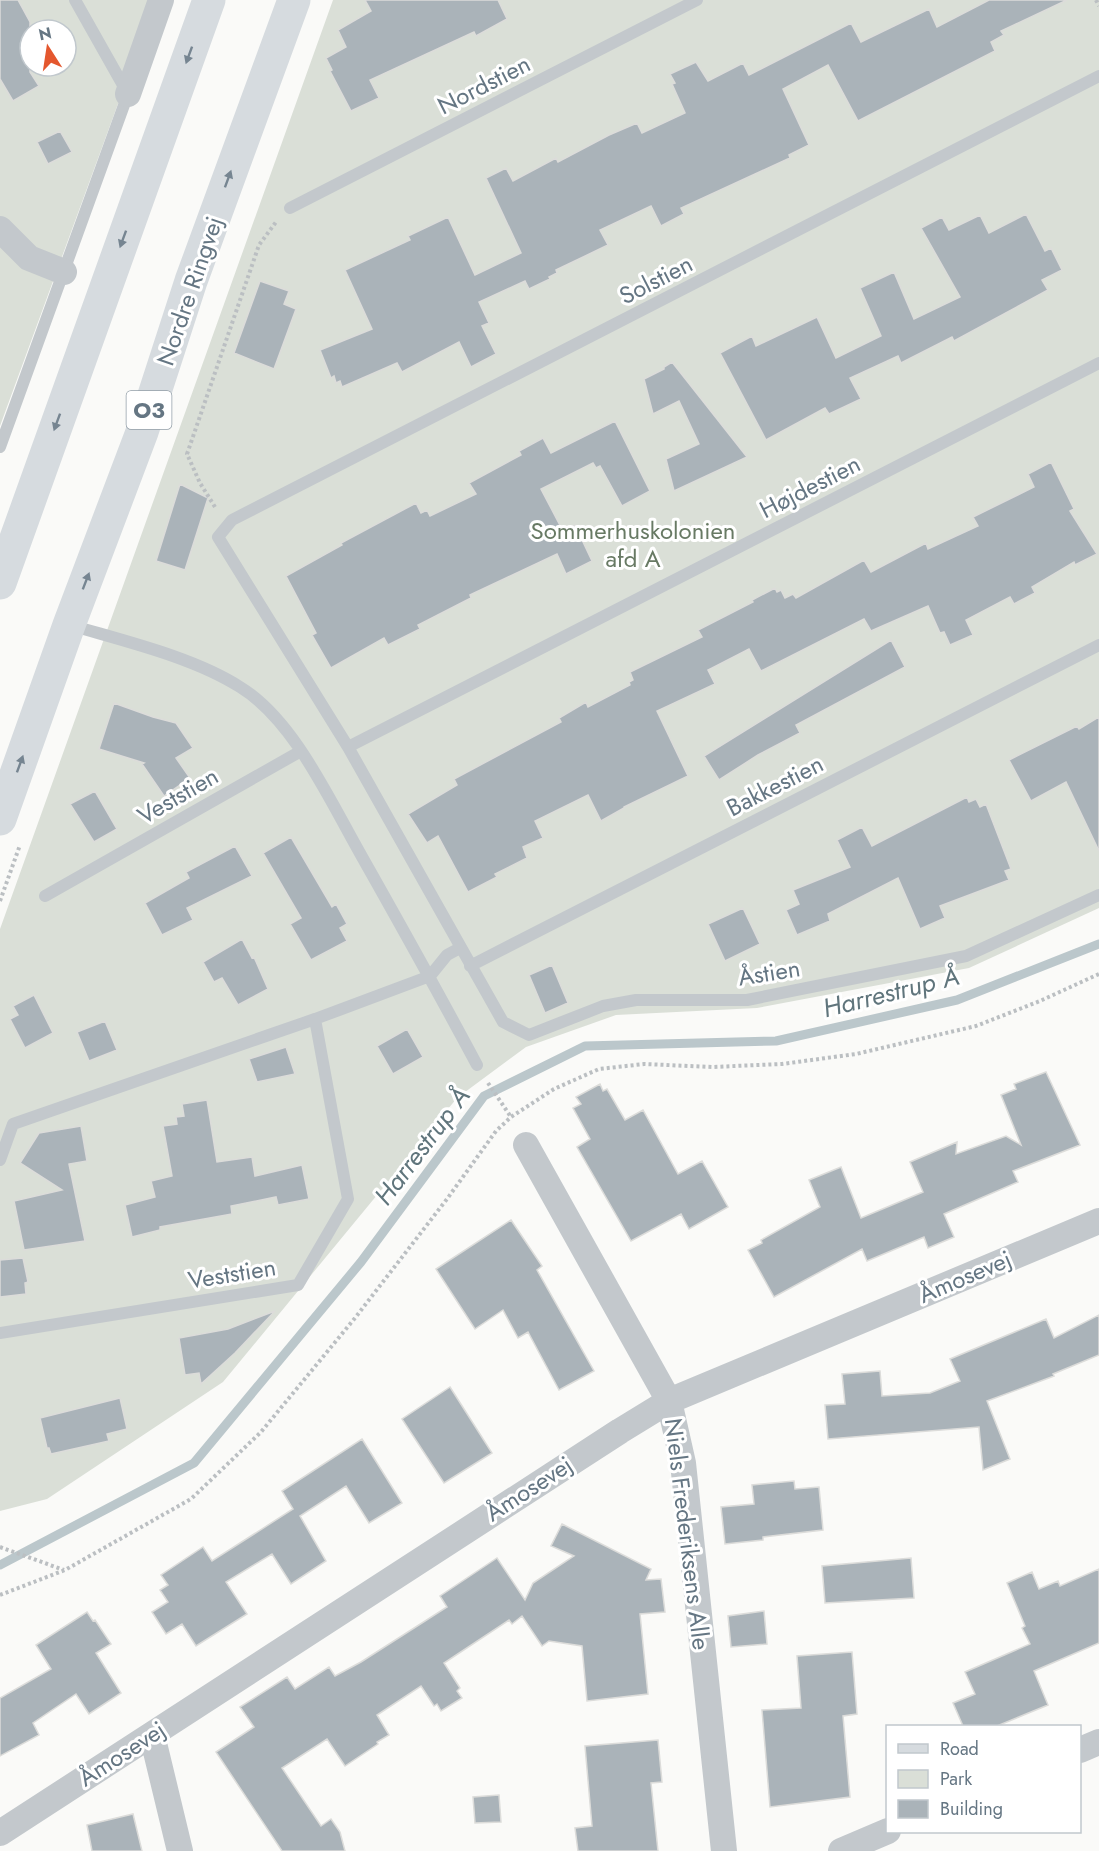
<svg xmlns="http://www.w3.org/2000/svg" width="1099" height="1851" font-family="Jost,sans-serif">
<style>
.green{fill:#dadfd7;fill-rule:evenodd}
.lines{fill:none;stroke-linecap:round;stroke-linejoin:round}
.stream{stroke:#bbc7cb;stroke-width:9}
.building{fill:#aab3b9;stroke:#dcdcda;stroke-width:1.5}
.path{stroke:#bbbfc2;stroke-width:4;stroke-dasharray:3 3;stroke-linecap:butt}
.service{stroke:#c3c8cc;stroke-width:12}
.minor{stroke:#c3c8cc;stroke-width:26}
.primary{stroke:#d6dbdf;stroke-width:33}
.oneway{fill:#768591}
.labels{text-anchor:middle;stroke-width:6;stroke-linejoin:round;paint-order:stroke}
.shield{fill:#fff;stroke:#939fa8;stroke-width:1.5}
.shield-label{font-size:22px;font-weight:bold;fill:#657683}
.street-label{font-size:24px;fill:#657683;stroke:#fff}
.park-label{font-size:24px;fill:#687a64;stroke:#fff}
.water-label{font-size:26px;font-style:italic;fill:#60757c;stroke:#fff}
</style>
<rect width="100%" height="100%" fill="#fafaf8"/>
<path class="green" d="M0,0H156L0,426ZM30,30H66V66H30Z
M333,0H1099V908L969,968L757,1008L616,1015L526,1047L457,1098L223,1382L47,1499L0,1511V929Z"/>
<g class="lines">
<path class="stream" d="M0,1565L194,1463L361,1262L484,1096L585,1046L776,1041L957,1000L1099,944"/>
</g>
<path class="building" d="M0,0H18L30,22V72L39,86L13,101L0,79Z
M365,0H498L507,19L476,36L474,32L370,80L379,98L351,111L330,71L332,70L326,58L346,47L338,30L371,11Z
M989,0H1067L1001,31L1004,35L991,42L995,51L858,121L828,65L783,89L809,145L789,155L790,158L681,208L684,214L661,226L651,206L600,230L608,245L556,270L557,273L549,277L550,279L529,289L525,281L479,302L489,323L482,326L496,354L471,367L459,342L402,372L397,363L342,387L340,381L336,383L334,376L331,378L320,350L372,329L345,270L410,240L408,236L448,217L475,275L521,253L486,178L506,168L513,181L556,158L558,162L609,135L637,123L642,133L685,113L672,84L675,83L670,74L696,62L708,81L743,63L749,75L851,23L861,42L929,9L937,27Z
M60,131L72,152L48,164L37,142Z
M1026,214L1045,251L1051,248L1062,270L1042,280L1048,290L954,341L952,337L901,363L898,356L850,378L861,399L829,414L825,408L766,440L720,353L752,336L756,346L817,317L836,358L881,336L860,288L894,272L914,319L960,297L921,228L942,217L949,230L980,215L989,233Z
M260,281L289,291L284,304L296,309L274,369L234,353Z
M672,362L747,457L674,491L666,459L699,444L679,401L653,414L644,379L664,369V367Z
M615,421L650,491L622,506L600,466L596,468L593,463L541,489L563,531L575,525L592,561L566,574L557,554L470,595L471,598L418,625L420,629L388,645L384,638L331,668L312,635L316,633L286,576L342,545L341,543L416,503L421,513L427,510L430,516L476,494L469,483L521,455L519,451L543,438L551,453Z
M1051,462L1074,509L1070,511L1097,554L1075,565L1074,562L1032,587L1035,593L1014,604L1010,597L966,620L973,635L950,645L944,632L940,633L928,606L871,631L864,619L761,671L749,649L708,670L715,684L657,711L688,776L624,807V808L601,821L588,795L535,821L543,838L523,847L527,858L495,874L497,877L468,892L438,836L427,843L408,814L457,785L454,779L561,722L559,718L586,702L588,707L630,685L629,682L633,680L630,672L702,637L698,630L753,602L752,600L775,588L777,592L781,590L785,598L793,594L796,598L864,560L871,572L926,543L928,549L978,526L973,517L1034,487L1028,474Z
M180,484L208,498L185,570L156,561Z
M891,640L905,667L796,725L800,733L758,755L719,780L704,756Z
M114,703L153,717L176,723L193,748L176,758L190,778L164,796L142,764L144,763L99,749Z
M1099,717V851L1066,782L1031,801L1009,760L1077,726L1079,729Z
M95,791L117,829L94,842L70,804Z
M967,797L969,802L976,799L980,807L986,804L1011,869L1005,871L1009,880L940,906L945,918L920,929L898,878L828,914L830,921L797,935L786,910L799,904L793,890L850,867L837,840L862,827L872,846Z
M291,837L332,907L336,904L347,924L340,928L347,941L311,960L290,924L301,918L263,853Z
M235,846L252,876L187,908L193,920L162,935L145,903L189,878L186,872Z
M743,908L760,944L725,961L708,924Z
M242,939L252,958L254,957L268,989L238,1005L222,978L214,982L203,962Z
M552,965L568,1003L545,1013L529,975Z
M34,995L53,1033L25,1048L10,1019L18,1015L13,1006Z
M105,1021L117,1050L89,1061L77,1032Z
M407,1029L423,1057L393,1074L377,1046Z
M286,1047L295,1074L257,1082L249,1059Z
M1046,1072L1080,1145L1013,1171L1018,1182L944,1214L954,1237L928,1248L924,1237L867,1261L862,1249L774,1297L748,1250L762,1243L761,1240L820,1207L809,1180L841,1167L861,1218L923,1192L910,1162L957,1142L956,1154L1006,1136L1021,1145L1001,1095L1016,1089L1014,1084Z
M600,1084L603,1091L607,1089L625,1120L643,1110L678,1174L702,1161L728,1207L689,1229L681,1214L631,1241L577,1147L590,1139L573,1108L581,1104L576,1097Z
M207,1100L217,1162L252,1157L255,1176L302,1165L309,1199L278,1205L276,1197L231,1206L232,1214L160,1227V1230L132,1237L125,1205L155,1197L151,1181L172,1176L163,1126L177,1124L176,1117L184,1116L182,1104Z
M81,1126L87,1161L69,1164L85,1241L24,1250L14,1201L62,1190L20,1163L39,1133Z
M511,1220L542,1266L537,1270L594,1371L559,1390L528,1332L518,1338L503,1310L475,1329L436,1269Z
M23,1258L28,1282L25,1283L26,1294L0,1297V1260Z
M275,1311L235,1353L201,1384L199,1373L185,1375L179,1338L228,1329Z
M1099,1315V1355L1053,1374L1054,1376L987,1401L1010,1459L983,1470L979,1427L828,1439L825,1405L845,1404L842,1374L880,1371L882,1396L930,1393L960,1381L950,1359L1046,1319L1054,1338Z
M450,1387L492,1453L444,1483L402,1419Z
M120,1398L127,1429L107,1434L109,1441L51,1454L49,1448H47L40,1418Z
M362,1439L402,1503L369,1523L346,1486L300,1516L326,1561L291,1584L272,1554L226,1582L247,1614L196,1646L182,1624L166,1634L152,1612L168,1602L160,1590L168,1585L161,1575L203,1547L212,1561L293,1509L282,1491Z
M794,1481L795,1489L819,1487L823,1530L763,1537V1540L725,1544L721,1507L754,1504L752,1485Z
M562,1524L651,1569L646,1580L661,1579L665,1612L640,1614L648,1694L587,1701L582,1646L549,1641L542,1646L522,1616L512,1624L509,1620L444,1663L460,1688L457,1691L462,1698L441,1711L437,1704L434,1706L421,1686L377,1715L389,1735L377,1742L378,1744L345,1766L327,1739L282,1768L321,1826L331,1819L340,1832L345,1851H282L216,1752L254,1727L240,1707L287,1677L295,1689L329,1667L335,1676L361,1662L447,1607L440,1596L497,1558L525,1600L533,1583L574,1556L551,1546Z
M911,1558L914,1598L825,1603L822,1566Z
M1099,1569V1643L1034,1671L1048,1705L997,1726H963L953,1703L975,1694L965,1672L1030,1644L1022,1628L1025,1626L1007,1583L1032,1572L1039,1589L1058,1581L1060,1586Z
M764,1611L767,1644L731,1647L728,1616Z
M87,1612L93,1621L95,1620L111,1644L96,1653L121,1693L89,1714L76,1694L33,1723L39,1735L0,1756V1698L51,1669L36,1645Z
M852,1652L857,1714L843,1716L850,1797L770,1807L762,1710L801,1708L797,1656Z
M658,1740L662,1782L651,1783L658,1851H578L575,1828L592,1826L585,1746Z
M499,1795L501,1822L475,1823L473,1797Z
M133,1814L142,1851H92L87,1825Z"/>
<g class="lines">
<path class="path" d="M1096,0L1099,6
M215,507L200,483L187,454L259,245L276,222
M0,901L20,845
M488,1083L511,1117
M0,1547L64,1570
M0,1595L65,1570L191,1499L261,1432L355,1318L447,1199L496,1131L511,1117L554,1089L599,1069L644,1064L712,1067L782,1064L856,1054L976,1026L1040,1001L1099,974"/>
<path class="service" d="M1099,76L232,520L218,537L348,747L503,1022L529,1035L603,1006L636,1000H747L966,956L1099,895
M290,208L697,0
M0,447L128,94L75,0
M70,625C124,641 193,657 240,687C294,720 330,801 361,855C400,924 439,994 477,1065
M348,747L1099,363
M45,896L301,751
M470,966L1099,645
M0,1160L13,1124L315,1019L430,976L447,955L460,948
M0,1333L298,1285L348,1199L315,1019"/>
<path class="minor" d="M128,94L161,0
M0,229L29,258L64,272
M526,1145L669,1401L683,1463L724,1851
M152,1735L180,1851
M1080,1750L1099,1742
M0,1833L620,1431L669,1401L1099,1221
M841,1851L888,1831"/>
<path class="primary" d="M0,583L209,0
M0,819L69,625L142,432L191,281L294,0"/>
</g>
<defs><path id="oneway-solid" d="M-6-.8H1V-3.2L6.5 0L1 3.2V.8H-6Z" transform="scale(1.5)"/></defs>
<g class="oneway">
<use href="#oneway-solid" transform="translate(189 55) rotate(110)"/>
<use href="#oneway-solid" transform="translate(228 179) rotate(-70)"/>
<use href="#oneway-solid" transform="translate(123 239) rotate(110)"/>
<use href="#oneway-solid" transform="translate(57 422) rotate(110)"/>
<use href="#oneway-solid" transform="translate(86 581) rotate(-69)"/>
<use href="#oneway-solid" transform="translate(20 764) rotate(-70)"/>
</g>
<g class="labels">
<rect class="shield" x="126.5" y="391" width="45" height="38" rx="4.5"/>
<g class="shield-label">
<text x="149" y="418">O3</text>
</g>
<g class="street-label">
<text transform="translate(484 85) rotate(-27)" y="8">Nordstien</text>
<text transform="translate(656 280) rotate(-27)" y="8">Solstien</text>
<text transform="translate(190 291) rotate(-71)" y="8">Nordre Ringvej</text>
<text transform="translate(810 487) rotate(-27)" y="8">Højdestien</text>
<text transform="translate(775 786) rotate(-27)" y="8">Bakkestien</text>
<text transform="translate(178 796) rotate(-30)" y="8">Veststien</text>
<text transform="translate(769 973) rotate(-9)" y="8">Åstien</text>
<text transform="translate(232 1274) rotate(-9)" y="8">Veststien</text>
<text transform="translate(965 1277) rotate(-23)" y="8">Åmosevej</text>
<text transform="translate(529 1489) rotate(-33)" y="8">Åmosevej</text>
<text transform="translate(687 1534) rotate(83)" y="8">Niels Frederiksens Alle</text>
<text transform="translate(122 1754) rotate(-33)" y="8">Åmosevej</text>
</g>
<g class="park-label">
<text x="633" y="539">Sommerhuskolonien<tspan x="633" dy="28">afd A</tspan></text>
</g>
<g class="water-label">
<text transform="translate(891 992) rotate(-14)" y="9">Harrestrup Å</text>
<text transform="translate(422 1146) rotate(-53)" y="9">Harrestrup Å</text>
</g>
</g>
<rect x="886" y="1725" width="195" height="108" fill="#ffffff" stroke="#c1c8cd" stroke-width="1.5"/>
<rect x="898" y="1744" width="30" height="9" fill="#d6dbdf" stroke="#c1c8cd" stroke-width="1.5"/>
<text x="940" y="1755" font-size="18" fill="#657683">Road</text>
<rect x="898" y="1770" width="30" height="18" fill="#dadfd7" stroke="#c1c8cd" stroke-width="1.5"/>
<text x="940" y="1785" font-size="18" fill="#657683">Park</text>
<rect x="898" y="1800" width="30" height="18" fill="#aab3b9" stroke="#c1c8cd" stroke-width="1.5"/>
<text x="940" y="1815" font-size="18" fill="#657683">Building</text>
<g transform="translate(48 48) rotate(348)"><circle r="28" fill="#ffffff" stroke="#c1c8cd" stroke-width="1.5"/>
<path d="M0-4.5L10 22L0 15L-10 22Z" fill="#e4572e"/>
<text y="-9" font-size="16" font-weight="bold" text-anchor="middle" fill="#657683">N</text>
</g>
</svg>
